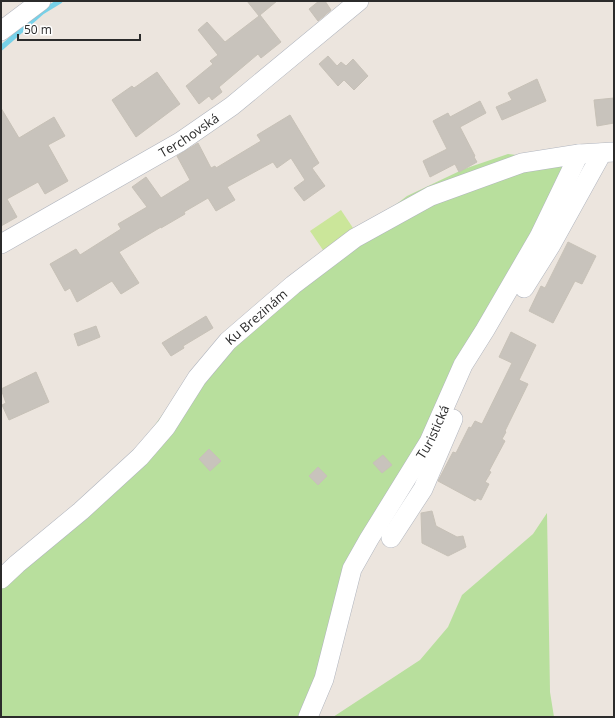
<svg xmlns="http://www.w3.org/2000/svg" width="615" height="718" font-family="'Open Sans',sans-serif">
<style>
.green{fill:#b8df9d}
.pitch{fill:#cbe69a}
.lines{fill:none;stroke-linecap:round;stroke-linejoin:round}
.stream{stroke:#77d1e8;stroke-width:5}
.building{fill:#c8c3bc;stroke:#c7c1b7}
.street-casing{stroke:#b1b5be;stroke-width:20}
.street{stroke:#fff;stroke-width:19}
.labels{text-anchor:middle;stroke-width:3.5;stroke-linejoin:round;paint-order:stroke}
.street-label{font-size:13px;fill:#2b2b2b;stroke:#fff}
</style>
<rect width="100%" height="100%" fill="#ece5de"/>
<path class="green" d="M508,154L569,161L356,574L317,717H1V581L90,514L192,374L352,238L407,196L464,169Z
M547,513L550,692L554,717H333L420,660L448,627L462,595L533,534Z"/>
<path class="pitch" d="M341,210L355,231L325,253L310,231Z"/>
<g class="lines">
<path class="stream" d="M1,48L42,12L60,1"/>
</g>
<path class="building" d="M247,1H277L260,15L281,42L261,58L258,54L219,87L222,92L212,100L209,96L199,104L186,86L213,64L210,61L218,55L198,30L207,22L225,42L259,16Z
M319,1H325L331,10L318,21L309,9Z
M328,56L337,66L341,62L346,66L353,59L368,76L354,90L344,80L338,86L319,64Z
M157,72L180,104L136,137L112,100L132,86L134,88Z
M537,79L546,101L502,120L496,107L512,100L508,93Z
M614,98V123L597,126L594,100Z
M480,101L486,113L460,127L475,156L474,157L477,162L459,172L455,164L430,177L423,161L447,149L433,121L448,113L450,117Z
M1,108L19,138L54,117L65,136L48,145L68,181L45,194L38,182L7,199L17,217L1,226Z
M290,115L319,163L312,168L325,186L304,201L294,188L305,180L291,158L277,168L273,162L227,187L235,200L216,211L208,198L184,212L185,214L161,228V227L119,252L139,283L121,294L112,281L77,302L70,288L65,291L50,264L76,249L80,255L121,229L118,224L147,207L132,187L146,177L161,198L190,180L177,156L198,143L211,168L215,166L216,168L261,141L257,135Z
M568,242L596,256L582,284L575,281L553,323L529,311L541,286L545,288Z
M206,316L213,328L183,346L184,348L171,356L162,343Z
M96,326L100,337L78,346L74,334Z
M511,332L536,345L519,380L528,384L505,431L506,432L502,439L505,441L489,471L491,472L485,482L489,484L481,500L477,498L475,501L438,481L453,452L456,453L469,427L471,428L475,421L482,424L512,363L499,357Z
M36,372L49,402L9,420L2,405L6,403L1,389Z
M209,449L221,461L210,471L199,459Z
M383,455L392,465L382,473L373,463Z
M318,467L327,476L318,485L309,476Z
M432,511L436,526L457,537L463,536L466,547L448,556L422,543L421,513Z"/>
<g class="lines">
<g class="street-casing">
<g id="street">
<path d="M1,31L41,1"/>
<path id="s1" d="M1,244L180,142L232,106L359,1"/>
<path d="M524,288L551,245L602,153"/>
<path d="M391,538L423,489L453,419"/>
<path id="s2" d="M1,579L17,564L81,511L140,457L166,427L197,378L228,341L293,285L355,238L431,196L522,163L579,154L614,152"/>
<path id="s3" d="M308,717L324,679L352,569L369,539L429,442L463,365L485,330L539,237L579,154"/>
</g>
</g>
<use href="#street" class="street"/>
</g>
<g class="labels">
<g class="street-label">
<text dy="5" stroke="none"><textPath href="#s1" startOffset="217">Terchovská</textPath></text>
<text dy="5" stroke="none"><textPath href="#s2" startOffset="368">Ku Brezinám</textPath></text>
<text dy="5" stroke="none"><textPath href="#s3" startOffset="314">Turistická</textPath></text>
</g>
</g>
<rect width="615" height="718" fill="none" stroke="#2b2b2b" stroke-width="4"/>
<path d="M18 34v6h122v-6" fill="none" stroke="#2b2b2b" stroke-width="2"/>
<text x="24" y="34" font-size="12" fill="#2b2b2b" stroke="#ffffff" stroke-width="3" paint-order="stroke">50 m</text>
</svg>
